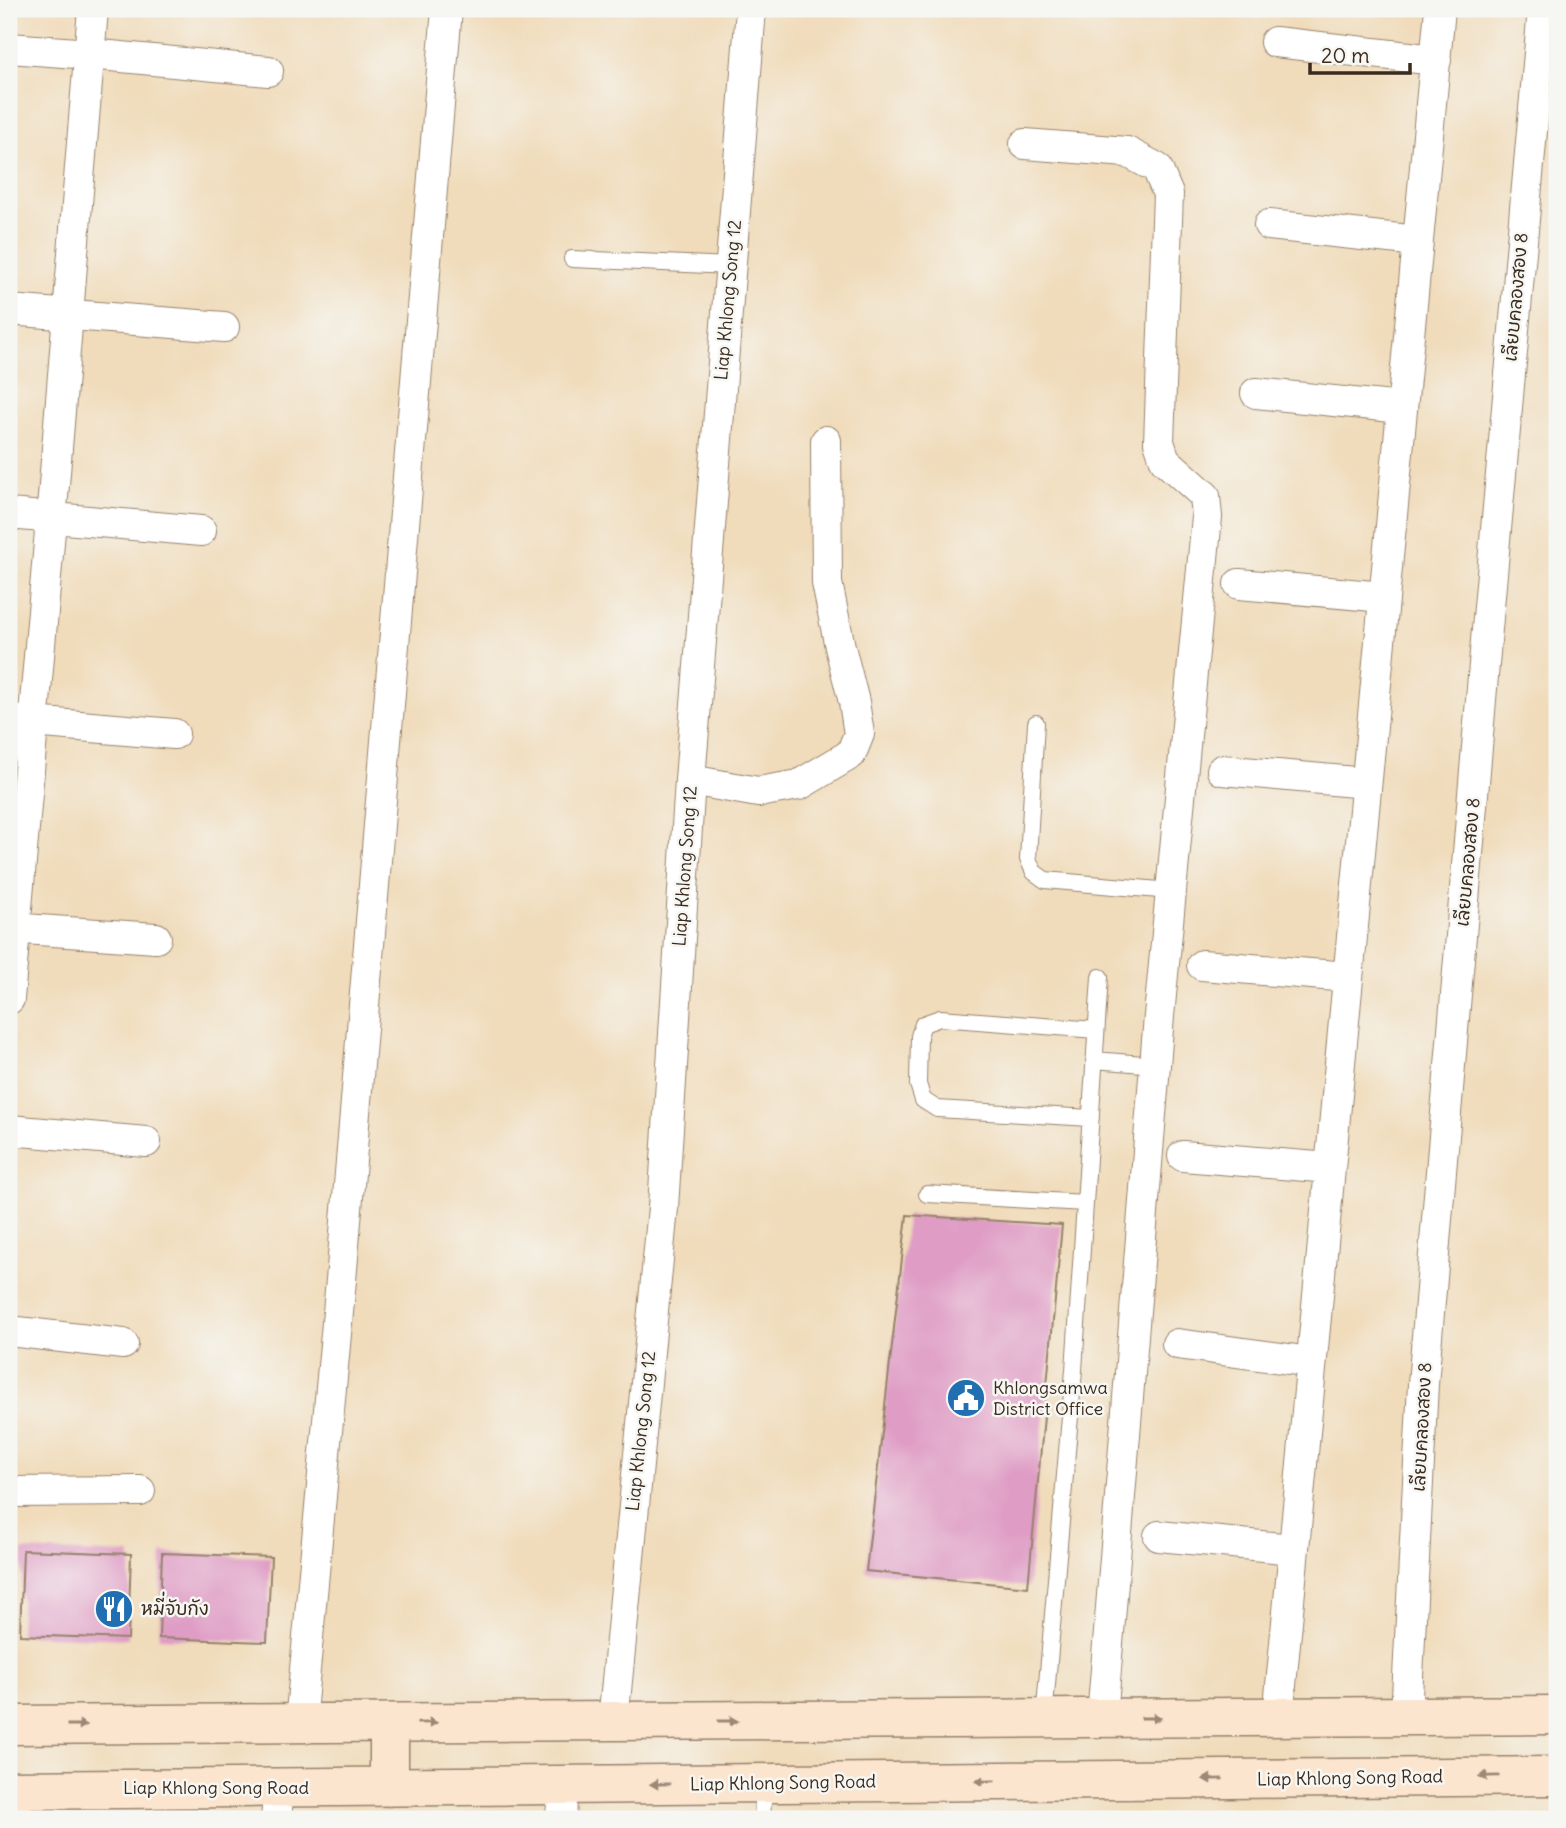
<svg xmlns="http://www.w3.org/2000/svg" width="1566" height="1828" font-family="Delius,'Playpen Sans Thai',sans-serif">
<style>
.building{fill:#df9cc5}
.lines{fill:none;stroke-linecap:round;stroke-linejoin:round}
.service-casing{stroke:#96826c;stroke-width:18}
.minor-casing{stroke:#96826c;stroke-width:32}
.secondary-casing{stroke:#96826c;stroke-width:41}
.service{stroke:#fff;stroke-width:16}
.minor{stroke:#fff;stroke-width:30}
.secondary{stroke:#fce5cf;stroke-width:38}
.oneway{fill:#9c8876}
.labels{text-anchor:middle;stroke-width:5;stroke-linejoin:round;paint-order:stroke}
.street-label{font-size:18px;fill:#3b2a1e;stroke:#f6f6f2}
.poi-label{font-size:18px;fill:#3b2a1e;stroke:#f6f6f2;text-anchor:start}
</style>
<rect width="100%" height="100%" fill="#f6f6f2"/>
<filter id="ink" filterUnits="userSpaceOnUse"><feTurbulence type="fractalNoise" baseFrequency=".0143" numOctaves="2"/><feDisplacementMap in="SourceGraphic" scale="14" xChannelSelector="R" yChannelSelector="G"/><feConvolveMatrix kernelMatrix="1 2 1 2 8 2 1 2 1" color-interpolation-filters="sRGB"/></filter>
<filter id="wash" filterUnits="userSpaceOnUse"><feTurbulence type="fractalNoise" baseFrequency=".00686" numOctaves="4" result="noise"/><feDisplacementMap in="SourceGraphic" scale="28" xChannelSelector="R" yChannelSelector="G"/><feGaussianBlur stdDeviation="1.57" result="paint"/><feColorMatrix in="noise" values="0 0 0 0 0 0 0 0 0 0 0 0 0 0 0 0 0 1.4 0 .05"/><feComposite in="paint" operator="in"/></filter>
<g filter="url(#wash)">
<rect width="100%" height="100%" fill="#f0dbba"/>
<g id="blocks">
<path class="building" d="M907,1215L1062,1225L1028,1587L866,1571Z
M23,1550L131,1554L128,1639L20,1635Z
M162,1553L271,1557L267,1642L159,1638Z"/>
</g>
</g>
<g filter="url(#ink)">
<use href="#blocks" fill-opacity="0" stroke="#96826c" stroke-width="2"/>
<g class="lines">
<g class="service-casing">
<path id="service" d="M572,259L731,266
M1036,723L1028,859L1034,872L1045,880L1171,891
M1094,1060L1156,1065
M1091,1118L937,1109L923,1100L918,1084L919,1036L923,1024L940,1018L1096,1030
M927,1194L1085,1203
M1044,1719L1074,1370L1100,977
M762,1819L764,1783"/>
</g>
<g class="minor-casing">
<path id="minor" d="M1275,42L1436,60
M9,48L90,54L268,71
M1025,144L1127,152L1157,168L1168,194L1159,442L1165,460L1205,496L1207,517L1159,1016L1102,1718
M1269,225L1418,241
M9,310L224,327
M1256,393L1402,408
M9,514L201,531
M1239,584L1384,597
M9,720L174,734
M1222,770L1366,783
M690,780L758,792L799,785L851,754L859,734L854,702L840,647L827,583L826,441
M9,928L156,938
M1202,965L1348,977
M9,999L53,497L93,9
M9,1130L146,1142
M1183,1156L1330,1168
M9,1331L123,1344
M1177,1344L1311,1362
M9,1492L140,1491
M1159,1536L1293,1549
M1406,1716L1423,1384L1487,629L1543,9
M1278,1717L1440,9
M613,1722L663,1208L690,780L751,9
M300,1724L342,1269L447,9
M276,1819L279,1788
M561,1819L563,1785"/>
</g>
<g class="secondary-casing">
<path id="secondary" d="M9,1725L1557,1715
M389,1787V1724
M9,1790L1557,1776"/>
</g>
<use href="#service" class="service"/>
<use href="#minor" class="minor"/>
<use href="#secondary" class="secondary"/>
</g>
<defs><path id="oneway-solid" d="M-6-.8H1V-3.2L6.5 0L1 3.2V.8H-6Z" transform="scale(1.75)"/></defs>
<g class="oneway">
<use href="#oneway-solid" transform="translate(1151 1718)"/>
<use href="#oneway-solid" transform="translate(728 1721)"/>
<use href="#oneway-solid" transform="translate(427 1723) rotate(-1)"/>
<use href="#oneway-solid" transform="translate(77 1725)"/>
<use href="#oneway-solid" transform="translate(1489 1776) rotate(179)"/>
<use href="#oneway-solid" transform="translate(1213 1779) rotate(179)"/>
<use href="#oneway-solid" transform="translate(985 1781) rotate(179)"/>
<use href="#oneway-solid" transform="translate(660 1784) rotate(179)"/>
</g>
</g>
<defs>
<g id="civic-disc" transform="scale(2.0125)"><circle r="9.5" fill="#1f6fb2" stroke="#f6f6f2"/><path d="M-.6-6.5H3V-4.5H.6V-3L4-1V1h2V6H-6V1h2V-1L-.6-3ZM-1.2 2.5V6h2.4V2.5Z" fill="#fff"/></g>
<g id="restaurant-disc" transform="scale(2.0125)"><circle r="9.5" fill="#1f6fb2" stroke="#f6f6f2"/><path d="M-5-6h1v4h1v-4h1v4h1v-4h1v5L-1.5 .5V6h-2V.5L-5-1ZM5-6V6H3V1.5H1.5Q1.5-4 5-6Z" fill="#fff"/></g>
</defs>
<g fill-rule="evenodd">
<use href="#civic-disc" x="966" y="1398"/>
<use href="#restaurant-disc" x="114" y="1609"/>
</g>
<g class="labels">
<g class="street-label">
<text transform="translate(1516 297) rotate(-85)" y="6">เลียบคลองสอง 8</text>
<text transform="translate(728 300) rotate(-85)" y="6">Liap Khlong Song 12</text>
<text transform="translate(1468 862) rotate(-85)" y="6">เลียบคลองสอง 8</text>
<text transform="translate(685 866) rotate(-86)" y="6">Liap Khlong Song 12</text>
<text transform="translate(1422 1427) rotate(-87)" y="6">เลียบคลองสอง 8</text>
<text transform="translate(641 1431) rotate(-84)" y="6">Liap Khlong Song 12</text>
<text transform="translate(1350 1778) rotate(-1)" y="6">Liap Khlong Song Road</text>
<text transform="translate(783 1783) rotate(-1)" y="6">Liap Khlong Song Road</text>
<text x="216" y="1794">Liap Khlong Song Road</text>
</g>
<g class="poi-label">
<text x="993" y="1394">Khlongsamwa<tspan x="993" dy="21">District Office</tspan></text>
<text x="141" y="1615">หมี่จับกัง</text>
</g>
</g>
<rect width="1566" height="1828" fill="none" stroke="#f6f6f2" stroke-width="35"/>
<path d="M1310 63v10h100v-10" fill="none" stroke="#3b2a1e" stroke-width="3.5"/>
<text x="1321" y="63" font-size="21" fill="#3b2a1e" stroke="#f6f6f2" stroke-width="5" paint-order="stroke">20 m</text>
</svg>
